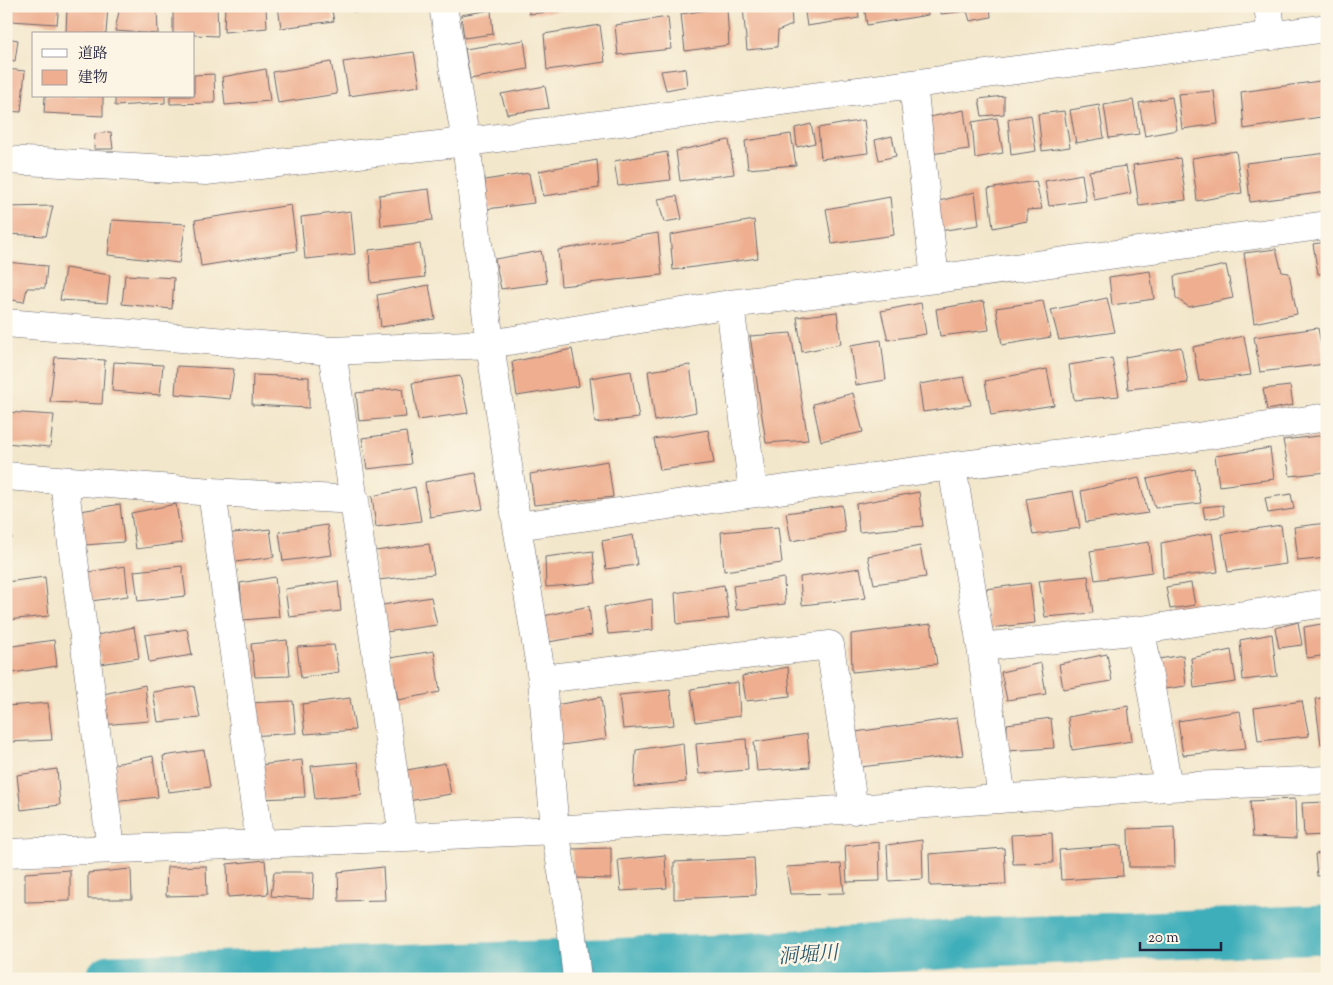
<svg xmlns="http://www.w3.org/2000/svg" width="1333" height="985" font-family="'Sorts Mill Goudy','Noto Serif JP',serif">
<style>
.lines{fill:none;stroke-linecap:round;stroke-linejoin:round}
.river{stroke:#3eaeba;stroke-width:49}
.building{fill:#eeae8f}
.minor-casing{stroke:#6b676d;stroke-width:29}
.minor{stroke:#fff;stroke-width:28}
.labels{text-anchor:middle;stroke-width:5;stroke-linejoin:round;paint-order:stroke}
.water-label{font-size:20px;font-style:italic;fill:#2d5a6e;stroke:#fcf5e5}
</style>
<rect width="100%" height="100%" fill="#fcf5e5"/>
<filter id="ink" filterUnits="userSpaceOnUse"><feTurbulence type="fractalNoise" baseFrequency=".02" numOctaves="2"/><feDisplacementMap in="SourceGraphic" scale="10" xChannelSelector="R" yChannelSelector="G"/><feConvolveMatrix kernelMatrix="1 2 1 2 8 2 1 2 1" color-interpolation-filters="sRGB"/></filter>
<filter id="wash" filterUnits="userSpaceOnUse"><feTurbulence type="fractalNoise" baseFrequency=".0096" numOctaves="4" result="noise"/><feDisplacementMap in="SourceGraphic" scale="20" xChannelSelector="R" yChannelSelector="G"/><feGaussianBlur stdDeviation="1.12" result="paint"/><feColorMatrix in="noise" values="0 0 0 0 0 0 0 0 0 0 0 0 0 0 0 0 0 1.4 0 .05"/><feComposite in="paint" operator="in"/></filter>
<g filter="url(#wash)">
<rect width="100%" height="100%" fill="#f3e7cb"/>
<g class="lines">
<path class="river" d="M110,979L721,959L990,942L1327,929"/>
</g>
<g id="blocks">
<path class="building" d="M13,6H59L57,24L10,21Z
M67,6H108L106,34L66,33Z
M120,6H157L158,34L115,31Z
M194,6H217L218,36L173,34V10Z
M225,6H266L267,28L224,32Z
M278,6H331L334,21L281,28Z
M352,6H375V7L354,12Z
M529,6H585V8L529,14Z
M749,6H791L792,25L778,31L777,47L747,50L743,7Z
M804,6H858L859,18L807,26Z
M864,6H927L928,15L867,25Z
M940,6H990L991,17L970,21L967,11L941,14Z
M727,7L729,45L685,51L681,14Z
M491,10L493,34L464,38L461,15Z
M668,17L671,49L618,55L615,25Z
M600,25L605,62L547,70L544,34Z
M6,38L18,40L15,61L6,59Z
M524,40L528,69L470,79L465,49Z
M414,52L420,86L349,96L343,62Z
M331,62L337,94L278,103L273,72Z
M685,68L687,86L666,90L661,71Z
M6,69L25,71L21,112L6,111Z
M266,69L270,101L225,105L222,77Z
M214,74L215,103L170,104V96H194V75Z
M1327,80V116L1244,129L1241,92Z
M545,86L549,108L507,114L501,94Z
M1214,91L1218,124L1182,129L1178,94Z
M45,96H103V116L44,113Z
M115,96H165V103L115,106Z
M1004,96V114L982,116L979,99Z
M1172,97L1177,130L1145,136L1139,103Z
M1133,100L1139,134L1109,138L1104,105Z
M1099,105L1104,138L1076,143L1070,110Z
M964,110L969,149L930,154L925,118Z
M1064,111L1070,147L1042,151L1038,114Z
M1031,115L1036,151L1011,155L1008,119Z
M997,118L1003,153L975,158L972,122Z
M864,120L868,153L821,159L818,128Z
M811,124L815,143L797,147L795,128Z
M111,132L113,149H94L95,134Z
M791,134L796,165L748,169L745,141Z
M892,136L896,156L879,160L875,140Z
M729,140L734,174L680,181L676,151Z
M1236,151L1242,193L1197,201L1192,158Z
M667,152L671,180L618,186L614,161Z
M1327,153V192L1250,202L1246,163Z
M1180,158L1186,200L1139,206L1133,165Z
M597,160L599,188L543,196L539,171Z
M1126,166L1131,193L1094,200L1089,171Z
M529,173L534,203L487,209L485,180Z
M1082,174L1086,201L1049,206L1045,181Z
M1036,181L1042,209L1027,210V221L993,228L988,189Z
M429,189L433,220L381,226L379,195Z
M975,192L979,225L939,231L935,202Z
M677,196L682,219L664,222L658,199Z
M890,197L894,235L832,244L826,209Z
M291,205L297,251L201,266L195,220Z
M53,206L46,236L6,234V207Z
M351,211L355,254L305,259L301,217Z
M112,220L186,224L179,263L108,255Z
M754,220L758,258L673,270L670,235Z
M658,233L662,275L561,286L558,250Z
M1327,242V273L1318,274L1313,244Z
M420,244L425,277L371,283L369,250Z
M1276,249L1282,272L1289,273L1297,314L1254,323L1244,253Z
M541,251L547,283L501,289L495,259Z
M6,262L47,266L45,288H27L24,302L6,299Z
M1226,265L1233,298L1189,307L1176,298L1174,276Z
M65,268L110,275L107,303L60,300Z
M1150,271L1154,299L1112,305L1109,277Z
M125,275L174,278L172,309L122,304Z
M429,285L435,319L381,327L377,295Z
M1107,298L1115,332L1059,340L1051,310Z
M984,301L989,330L940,336L936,309Z
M1043,301L1051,337L1002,345L996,308Z
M921,303L926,334L888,340L881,311Z
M837,312L841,344L802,352L797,317Z
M1318,328L1325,364L1260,372L1254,337Z
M791,333L808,440L766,443L750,336Z
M1244,336L1251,375L1199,381L1193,347Z
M881,340L886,380L856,385L851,345Z
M1181,347L1188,383L1128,389L1125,357Z
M572,349L579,386L517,396L512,362Z
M55,357L105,360L102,404L50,402Z
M1112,358L1119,396L1074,400L1069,365Z
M114,362L163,365L160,395L112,391Z
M690,365L696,412L655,421L648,371Z
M177,366L234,369L230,399L175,394Z
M1047,369L1054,405L991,415L985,381Z
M631,371L639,418L595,423L590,378Z
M253,375L309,377V408L252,405Z
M460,376L468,413L418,420L412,383Z
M964,377L971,405L923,412L919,384Z
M1290,386L1293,405L1267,410L1263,389Z
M402,388L406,417L359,421L356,393Z
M853,393L863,432L821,441L813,404Z
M6,412L54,415L50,447L6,443Z
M708,430L714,463L660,470L654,439Z
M406,432L411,464L367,469L362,438Z
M1327,435V472L1290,476L1283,440Z
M1270,448L1274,479L1219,486L1215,456Z
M608,461L613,497L534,505L530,474Z
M1195,469L1201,503L1155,508L1147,479Z
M476,473L483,509L430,517L425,482Z
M1139,478L1148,513L1086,522L1081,491Z
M415,487L421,521L376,527L372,496Z
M1073,491L1080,528L1033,535L1026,499Z
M919,492L923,526L859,532L856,504Z
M1291,494L1294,509L1268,513L1265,498Z
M6,501L12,539L6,540Z
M120,504L124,542L85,545L81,511Z
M176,504L182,543L136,549L131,513Z
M842,505L845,532L791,541L786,513Z
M1223,505L1224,516L1205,519L1203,507Z
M1327,523V558L1298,561L1294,527Z
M327,525L332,555L283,561L279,532Z
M1281,525L1286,564L1228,572L1222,534Z
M778,527L782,563L724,571L721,532Z
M270,529L274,557L228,563L225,534Z
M1212,533L1218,572L1163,578L1161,543Z
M633,535L637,565L606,569L602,541Z
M1149,542L1152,572L1095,580L1090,551Z
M429,544L434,574L378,580L375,551Z
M920,546L926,577L874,584L868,556Z
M593,551L596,583L546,587L545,557Z
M125,566L128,596L84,602L82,573Z
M182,566L186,596L138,601L134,571Z
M860,568L866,598L802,605L800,577Z
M1088,576L1093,613L1045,617L1039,581Z
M45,577L49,616L6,620V582Z
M275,577L279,617L243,620L240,583Z
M784,578L785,604L736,610L733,586Z
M338,581L341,611L289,617L285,589Z
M1030,583L1035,623L990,628L986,589Z
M1191,583L1195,605L1170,609L1166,587Z
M724,585L729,618L677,624L675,593Z
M431,597L437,625L386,632L383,605Z
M652,599L653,630L608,634L604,607Z
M589,606L592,635L542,643L539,617Z
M1298,622L1302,645L1279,648L1275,628Z
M1327,623V655L1307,658L1304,627Z
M931,624L937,664L852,672L851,634Z
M134,627L139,658L101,664L97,635Z
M187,629L192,655L149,662L145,635Z
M1272,634L1277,676L1243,680L1240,640Z
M54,640L57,666L6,674V647Z
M287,640L290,676L255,677L251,644Z
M334,645L339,672L301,678L297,647Z
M1231,650L1236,682L1194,688L1191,658Z
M434,651L440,692L398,700L390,658Z
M1107,654L1112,681L1063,689L1059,664Z
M1183,655L1186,686L1157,690L1153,660Z
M1041,663L1046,694L1007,700L1001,672Z
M788,667L790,696L746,701L742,676Z
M738,682L740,716L696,722L691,689Z
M145,685L149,721L102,725L99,695Z
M194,686L200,718L158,722L153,692Z
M670,690L674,725L623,729L619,695Z
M601,697L606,739L555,746V705Z
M1327,697V743L1321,744L1315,699Z
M350,698L355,730L305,734L302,704Z
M293,701L296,733L250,736L248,703Z
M1302,701L1309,736L1258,741L1254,708Z
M48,703L52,740L9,742L6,706Z
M1128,706L1132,741L1072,750L1068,717Z
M1240,711L1246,749L1183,755L1178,721Z
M957,718L963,755L860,767L855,732Z
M1051,718L1054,748L1007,751V724Z
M807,734L810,767L757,771L754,742Z
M746,739L748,770L699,774L696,744Z
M683,743L686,782L634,787L636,750Z
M204,750L210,787L168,792L163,756Z
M153,756L158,797L113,802L110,765Z
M302,760L305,797L262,799L260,765Z
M358,762L362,795L315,799L311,766Z
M445,763L451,794L408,801L402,771Z
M57,769L60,805L21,810L17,775Z
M6,781H7L11,803H6Z
M1295,799L1296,839L1253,837L1250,801Z
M1327,802V835L1304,836L1302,803Z
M1174,827L1175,867H1129L1128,829Z
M1052,833L1053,863L1013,864L1011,835Z
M922,840L923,879L889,881L887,845Z
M879,842L880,881L847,882L845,846Z
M1121,845L1123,876L1061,880L1059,850Z
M611,848V879L573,878L572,849Z
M1004,848L1006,884L930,886L929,854Z
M1327,853V875L1317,876L1315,854Z
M665,855L667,888L621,891L618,860Z
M754,858L756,895L674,899V862Z
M265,860L268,894L228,897L227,864Z
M841,864L844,893L790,894L786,867Z
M206,866L207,895L166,896L167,867Z
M383,867L385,900L339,901L338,872Z
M131,869L132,899H88V873Z
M70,870V901L25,902V873Z
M274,872H314L313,899L271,896Z
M6,879H8L9,903H6Z"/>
</g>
</g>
<g filter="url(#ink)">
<use href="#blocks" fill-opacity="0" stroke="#6b676d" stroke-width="1"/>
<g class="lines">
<g class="minor-casing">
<path id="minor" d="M443,6L466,142L490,344L517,526L542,679L555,830L571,926L577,979
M1268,6L1272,36
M913,84L935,279
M6,160L206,171L466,142L913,84L1327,28
M730,304L753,493
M6,323L332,351L490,344L730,304L935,279L1327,225
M332,351L403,837
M952,466L981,647L1002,799
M6,476L212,492L355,500
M64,481L111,849
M212,492L260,844
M517,526L952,466L1190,438L1327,417
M1141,630L1168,787
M981,647L1141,630L1327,603
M542,679L830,645L854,810
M6,853L260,844L555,830L1168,787L1327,780"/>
</g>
<use href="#minor" class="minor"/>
</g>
</g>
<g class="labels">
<g class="water-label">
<text transform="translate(808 954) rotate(-4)" y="7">洞堀川</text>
</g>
</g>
<rect width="1333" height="985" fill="none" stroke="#fcf5e5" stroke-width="25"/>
<rect x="32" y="32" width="162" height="65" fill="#fcf5e5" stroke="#a5a1a1"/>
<rect x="42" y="49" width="25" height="8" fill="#ffffff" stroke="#a5a1a1"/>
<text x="78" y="58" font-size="15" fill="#22223b">道路</text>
<rect x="42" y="70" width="25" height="15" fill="#eeae8f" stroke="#a5a1a1"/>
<text x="78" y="82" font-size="15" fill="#22223b">建物</text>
<path d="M1140 942v8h81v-8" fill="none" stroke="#22223b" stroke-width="2.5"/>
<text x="1148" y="942" font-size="15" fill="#22223b" stroke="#fcf5e5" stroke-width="4" paint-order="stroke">20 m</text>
</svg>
